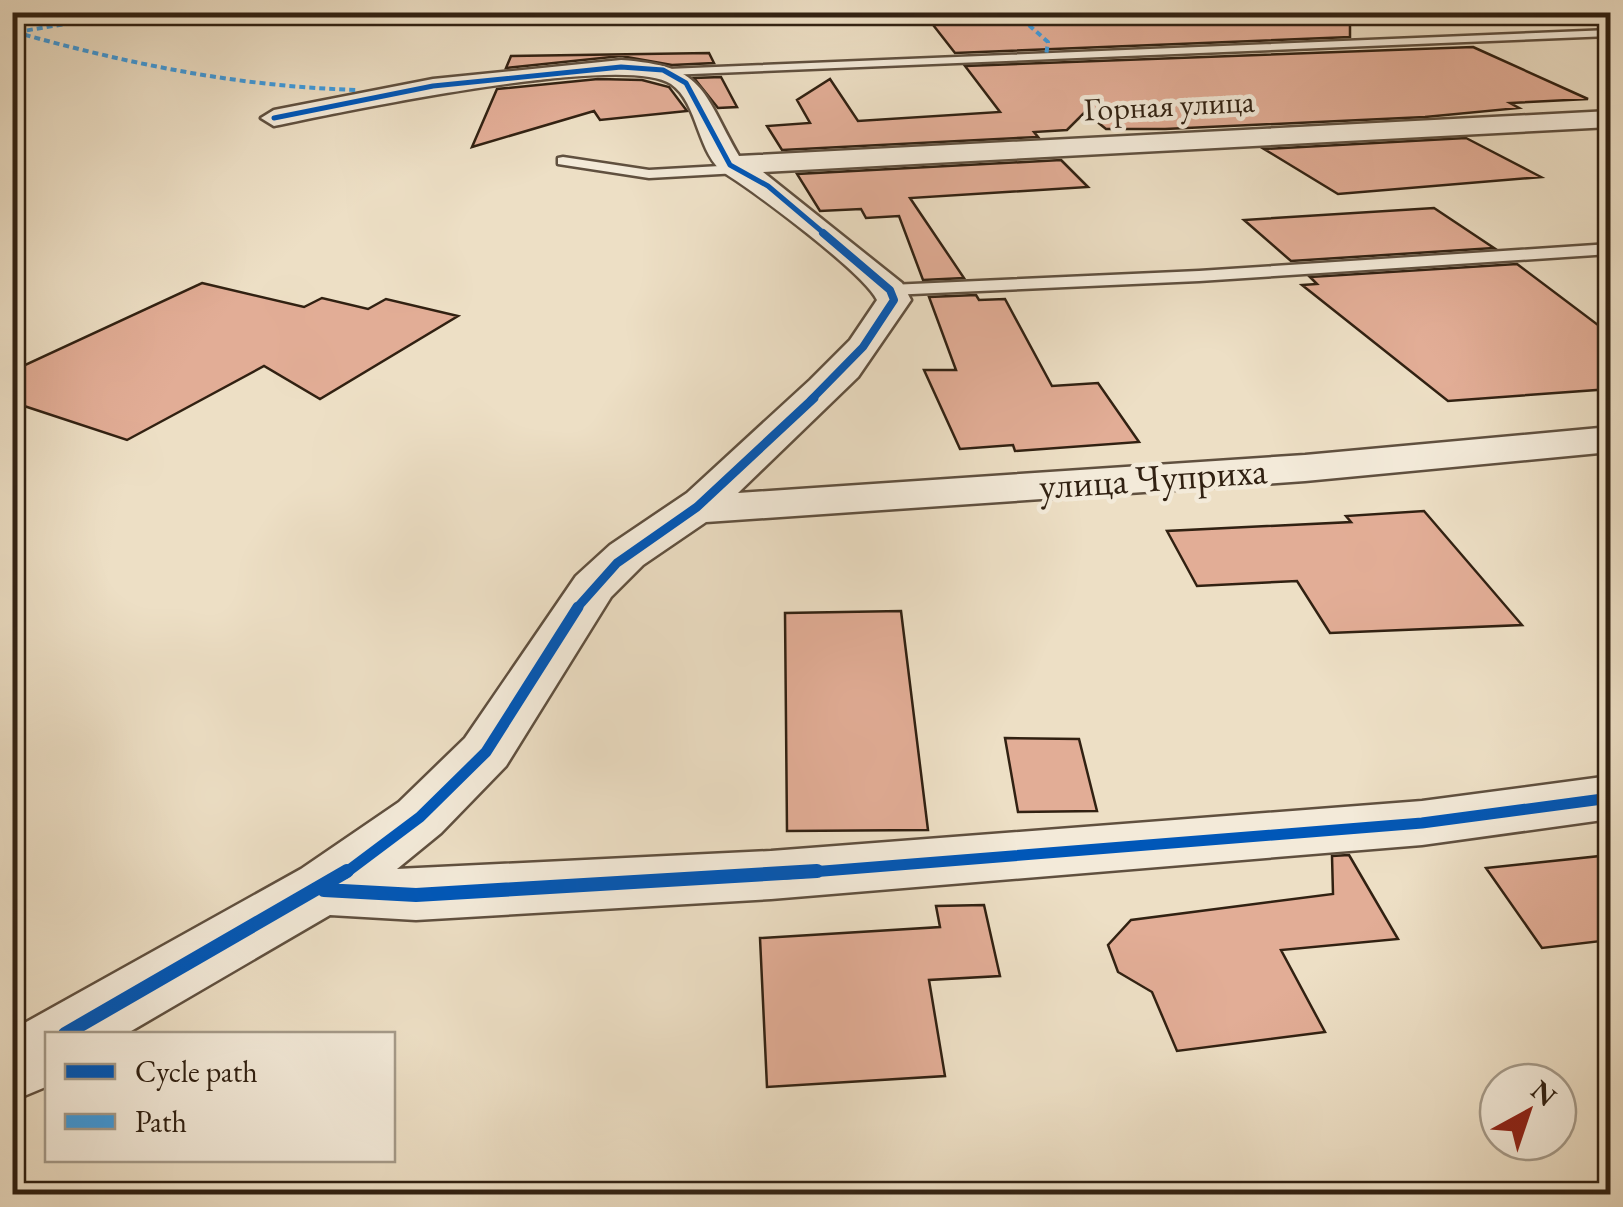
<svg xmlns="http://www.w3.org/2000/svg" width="1623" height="1207" font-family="'EB Garamond',serif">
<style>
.building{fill:#e2ad96;stroke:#312112;stroke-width:2.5}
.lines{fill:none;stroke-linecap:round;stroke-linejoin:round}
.service-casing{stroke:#60503f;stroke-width:5}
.minor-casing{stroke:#60503f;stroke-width:5}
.service{fill:#f3ead9;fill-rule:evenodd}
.minor{fill:#f3ead9;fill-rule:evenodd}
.quiet{stroke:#3e9bde;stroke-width:4;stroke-dasharray:6 4;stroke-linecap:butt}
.cycleway-far4-casing{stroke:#f3ead9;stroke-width:8}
.cycleway-far3-casing{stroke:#f3ead9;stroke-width:12}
.cycleway-far2-casing{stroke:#f3ead9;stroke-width:14}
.cycleway-far1-casing{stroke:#f3ead9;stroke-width:18}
.cycleway-casing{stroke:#f3ead9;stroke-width:20}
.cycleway-far4{stroke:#0057b8;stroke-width:5}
.cycleway-far3{stroke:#0057b8;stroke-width:8}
.cycleway-far2{stroke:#0057b8;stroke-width:9}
.cycleway-far1{stroke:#0057b8;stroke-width:11}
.cycleway{stroke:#0057b8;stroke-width:14}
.labels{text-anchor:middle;stroke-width:9;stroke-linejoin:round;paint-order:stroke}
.far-street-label{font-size:32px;fill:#312112;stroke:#f3ead9}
.street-label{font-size:38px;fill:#312112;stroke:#f3ead9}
</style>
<rect width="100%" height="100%" fill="#eddfc5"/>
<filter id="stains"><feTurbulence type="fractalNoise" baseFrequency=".002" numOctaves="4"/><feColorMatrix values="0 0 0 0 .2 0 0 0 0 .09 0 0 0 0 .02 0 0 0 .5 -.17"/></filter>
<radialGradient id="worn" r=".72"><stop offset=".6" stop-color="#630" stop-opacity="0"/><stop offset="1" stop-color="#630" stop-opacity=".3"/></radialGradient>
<path class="building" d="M923,12H1350V37L955,53Z
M1473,47L1588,99L1510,103L1519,108L1425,117L1165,129H1106L1085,112L1067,130L1034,132L1038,137L782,150L767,126L810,123L797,100L830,79L858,121L1000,112L965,66Z
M709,53L714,63L672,65L621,56L506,68L511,56Z
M721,77L737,107L718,108L694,78Z
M598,79L642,80L669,87L687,111L600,120L594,111L472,147L497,89Z
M1466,138L1541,177L1338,194L1264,149Z
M1061,160L1088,187L910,198L964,278L923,280L899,216L866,218L861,209L820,211L797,174Z
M1434,208L1494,248L1291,261L1244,220Z
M1517,264L1610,334V389L1448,401L1302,285L1317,284L1310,277Z
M202,283L304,307L322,298L368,309L386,299L458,316L320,399L264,366L127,440L12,402V371Z
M976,295L979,300L1005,299L1052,386L1098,383L1139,442L1015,451L1013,445L960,449L924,370H956L929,297Z
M1424,511L1522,625L1330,633L1297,581L1197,586L1167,531L1351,522L1346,516Z
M901,611L928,830L787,831L785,613Z
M1005,738L1079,739L1097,811L1018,812Z
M1349,855L1398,939L1281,950L1325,1032L1177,1051L1152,992L1118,972L1108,945L1131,920L1333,894L1332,856Z
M1610,855V940L1542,948L1486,868Z
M984,905L1000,976L929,980L945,1076L767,1087L760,938L940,927L936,906Z"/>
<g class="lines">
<g class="service-casing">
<path id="service" d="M1610,30V36L668,75L662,72L668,69Z
M563,157L649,170L738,165L745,169L738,173L649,178L558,164V158Z
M1610,244V254L1199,281L890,295L881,290L890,285L1199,271Z"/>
</g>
<g class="minor-casing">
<path id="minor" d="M621,60C705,66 701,89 739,156L1610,111V127L763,172L902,283L911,300L858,377L738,493L1305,455L1610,427V452L1305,481L706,522L643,565L611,597L506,766L441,833L397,869L771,851L1422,801L1610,776V819L1422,845L771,899L416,920L330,915L126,1034H48V1086L12,1101V1030L301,869L399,802L465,738L576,576L610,545L687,493L810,380L850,340L877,300C863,272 756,193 726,174C697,156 699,103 671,84C623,52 341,112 274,126L261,118L274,110L433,79Z"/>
</g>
<use href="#service" class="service"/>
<use href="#minor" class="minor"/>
<path class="quiet" d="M1014,12L1048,42L1046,56
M15,32C128,64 241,87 359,90
M17,32L138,12"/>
<g class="cycleway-far4-casing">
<path id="cycleway-far4" d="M274,118L433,86L621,67L663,70L686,83L730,165L768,186L826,235"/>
</g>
<g class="cycleway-far3-casing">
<path id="cycleway-far3" d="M811,400L863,347L894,300L890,290L823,233"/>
</g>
<g class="cycleway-far2-casing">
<path id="cycleway-far2" d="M576,609L617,563L697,507L814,398"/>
</g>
<g class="cycleway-far1-casing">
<path id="cycleway-far1" d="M344,874L420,817L486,752L578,607
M786,874L1422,823L1610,798"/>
</g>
<g class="cycleway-casing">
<path id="cycleway" d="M324,890L416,895L817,871
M65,1034L347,871"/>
</g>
<use href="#cycleway-far4" class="cycleway-far4"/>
<use href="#cycleway-far3" class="cycleway-far3"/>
<use href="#cycleway-far2" class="cycleway-far2"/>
<use href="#cycleway-far1" class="cycleway-far1"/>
<use href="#cycleway" class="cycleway"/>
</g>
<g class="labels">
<g class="far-street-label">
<text transform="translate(1169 105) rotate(-3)" y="11">Горная улица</text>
</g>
<g class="street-label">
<text transform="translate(1153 478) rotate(-4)" y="13">улица Чуприха</text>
</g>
</g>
<rect width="1623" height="1207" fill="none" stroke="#eddfc5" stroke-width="50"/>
<rect x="15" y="15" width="1593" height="1177" fill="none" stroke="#312112" stroke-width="5"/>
<rect x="25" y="25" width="1573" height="1157" fill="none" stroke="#312112" stroke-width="2.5"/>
<rect x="45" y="1032" width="350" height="130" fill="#f3ead9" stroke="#a59a89" stroke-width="2.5"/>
<rect x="65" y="1064" width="50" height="15" fill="#0057b8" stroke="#a59a89" stroke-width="2.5"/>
<text x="135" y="1082" font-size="30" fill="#312112">Cycle path</text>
<rect x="65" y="1114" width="50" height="15" fill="#3e9bde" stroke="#a59a89" stroke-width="2.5"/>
<text x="135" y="1132" font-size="30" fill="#312112">Path</text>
<g transform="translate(1528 1112) rotate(40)"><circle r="48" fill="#f3ead9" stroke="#a59a89" stroke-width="2.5"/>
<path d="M0-8L18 38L0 25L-18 38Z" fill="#8f2418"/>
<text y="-15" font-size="28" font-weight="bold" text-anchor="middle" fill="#312112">N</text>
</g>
<rect width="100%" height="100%" filter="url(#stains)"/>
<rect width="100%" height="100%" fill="url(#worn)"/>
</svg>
